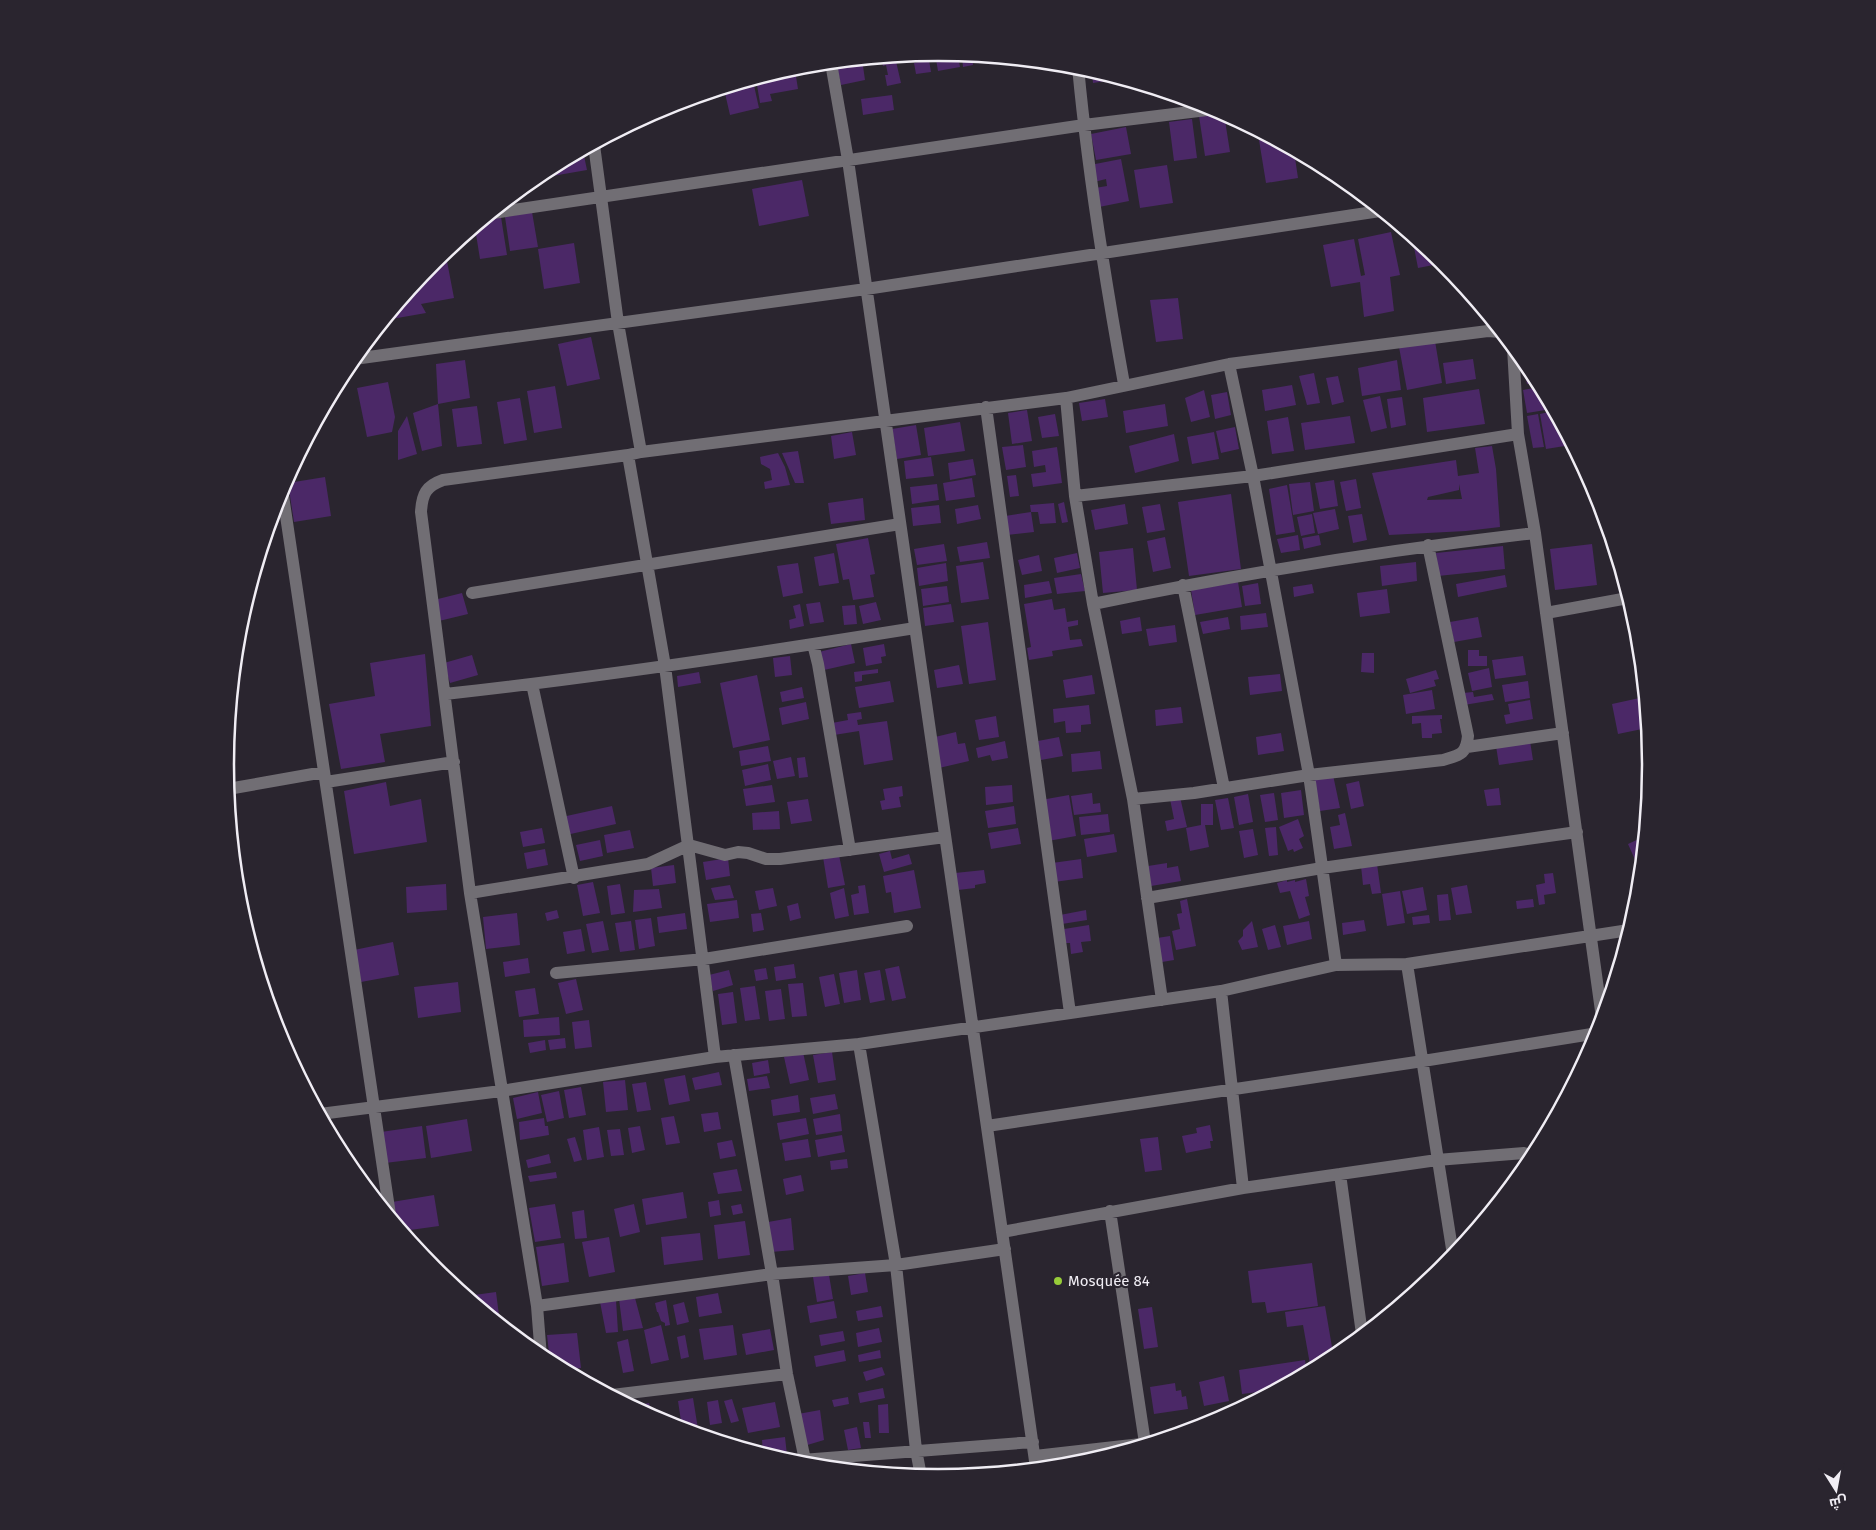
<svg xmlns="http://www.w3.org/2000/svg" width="1876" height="1530" font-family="'Fira Sans',Cairo,sans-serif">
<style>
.building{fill:#4b2867;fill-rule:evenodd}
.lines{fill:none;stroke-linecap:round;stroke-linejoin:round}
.minor{stroke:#716e74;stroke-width:12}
.poi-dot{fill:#97cc39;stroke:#2a252f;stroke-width:2}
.labels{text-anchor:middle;stroke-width:4.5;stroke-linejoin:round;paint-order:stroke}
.poi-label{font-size:15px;fill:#f0edf4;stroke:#2a252f;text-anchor:start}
.rim{fill:none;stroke:#f0edf4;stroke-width:2.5}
</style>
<rect width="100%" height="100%" fill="#2a252f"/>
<path class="building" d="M938,52L950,54L951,57L958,56L960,67L938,71L935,53Z
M929,53L930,58L910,62L909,55Z
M968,55L972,56L973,65L963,67L962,57Z
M895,57L901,83L887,86L885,75H888L886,65L883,66L881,58Z
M876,59L877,63L863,66L865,80L841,85L836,63Z
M929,60L931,72L916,74L914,63Z
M795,70L798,89L770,94L772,101L760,103L756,79Z
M1092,71L1112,77V80L1093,83Z
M753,81L759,108L730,115L724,89Z
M892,95L894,110L863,115L861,99Z
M692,99L693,104L674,108L673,104Z
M1221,112L1224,114L1230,152L1205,156L1199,116Z
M1192,119L1197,158L1174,161L1169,122Z
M1126,127L1131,154L1096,160L1091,134Z
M1270,139L1294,151L1298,178L1266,183L1259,140Z
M583,151L587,170L535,179L542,172Z
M1121,159L1129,201L1099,207L1095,188L1107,186L1106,179L1094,182L1090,165Z
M1167,165L1173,203L1140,208L1134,170Z
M802,180L809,216L759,226L752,189Z
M532,212L538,247L510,251L505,217Z
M501,217L507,255L480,259L475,228L484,220Z
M1391,232L1400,275L1390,277L1394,311L1364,317L1360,282L1331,287L1323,245L1354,239L1361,276L1365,275L1358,239Z
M1412,237L1442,261L1444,263L1418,268Z
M574,243L580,283L544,289L538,249Z
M454,245L455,254L446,256L454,298L421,304L426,313L386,320L434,261Z
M1178,298L1183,339L1156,342L1150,300Z
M591,337L600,379L567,386L558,344Z
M1435,341L1442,383L1407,390L1399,347Z
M1473,359L1476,379L1446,384L1443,363Z
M1522,359L1531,369L1538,382L1527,384Z
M465,360L470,398L438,404L436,364Z
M1397,360L1401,390L1362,396L1358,368Z
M1314,373L1320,403L1307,405L1299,376Z
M1338,376L1344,402L1332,405L1326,378Z
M388,382L395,417L392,432L367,437L357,388Z
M1292,385L1296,405L1265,411L1262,390Z
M555,386L562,428L534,433L527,391Z
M1540,387L1552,409L1527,413L1523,390Z
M1479,389L1485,424L1427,432L1423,398Z
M1204,390L1210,417L1191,422L1185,398Z
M1227,392L1231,415L1215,419L1211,395Z
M1380,396L1387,428L1371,432L1363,400Z
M1402,397L1406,425L1391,428L1387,399Z
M520,398L527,440L504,444L497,402Z
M1105,399L1108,417L1082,421L1079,403Z
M438,404L442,446L422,451L413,413Z
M1165,404L1168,426L1126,433L1123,411Z
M477,406L482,444L457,447L452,409Z
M1027,410L1032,441L1012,444L1008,413Z
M1553,411L1571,445L1546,449L1540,414Z
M1055,414L1059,436L1042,438L1038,417Z
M1538,414L1544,447L1533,448L1527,416Z
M407,416L417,454L398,460V431Z
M1350,416L1355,443L1305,450L1301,423Z
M1288,417L1294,451L1272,454L1267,421Z
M960,422L965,451L928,456L924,428Z
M916,425L921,455L897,459L892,429Z
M1235,427L1239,449L1221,453L1216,431Z
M852,432L856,455L834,459L831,436Z
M1214,432L1219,459L1192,464L1187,437Z
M1174,434L1179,461L1135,473L1129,446Z
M1023,445L1026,467L1006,470L1002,447Z
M1492,446L1496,469L1500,527L1466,531L1389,535L1372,473L1456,460L1458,476L1479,473L1475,448ZM1459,484L1462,499L1427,500L1428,497L1459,490Z
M1057,447L1062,483L1033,487L1031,474L1046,472L1045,465L1034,467L1032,451Z
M798,451L804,483H795L782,453Z
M778,453L785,467L790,485L765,489L764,482L772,480L770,469L761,464L760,457Z
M931,457L934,476L906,479L904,461Z
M973,459L976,475L950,480L948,463Z
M1016,475L1019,496L1010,497L1007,476Z
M325,477L331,516L294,522L288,483Z
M972,478L975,497L946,501L943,483Z
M1356,479L1361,508L1346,511L1340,482Z
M1334,480L1338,506L1320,509L1315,483Z
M1310,482L1314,511L1293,515L1289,484Z
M937,484L939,500L912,504L910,487Z
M1287,485L1295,532L1276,535L1269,489Z
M1231,494L1241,569L1189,576L1178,502Z
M863,498L865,520L831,524L828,503Z
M1064,502L1068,522L1062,523L1058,504Z
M1054,503L1056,523L1040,524L1038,512H1031L1030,505Z
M1125,504L1128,524L1095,530L1091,510Z
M1160,504L1165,530L1147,533L1142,507Z
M939,505L941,523L913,526L911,508Z
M978,505L981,519L957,524L955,509Z
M1335,509L1339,529L1318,534L1313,513Z
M1031,512L1034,532L1007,535L1005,516Z
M1312,514L1315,533L1301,536L1297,517Z
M1362,514L1367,540L1353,543L1348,516Z
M1298,535L1300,550L1281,553L1277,539Z
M1319,535L1321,545L1304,549L1302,538Z
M1165,537L1171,568L1153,572L1147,541Z
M868,538L875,574L870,575L874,597L853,600L849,579L843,580L836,544Z
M987,542L990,558L960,562L957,547Z
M944,544L947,561L917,565L914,549Z
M1592,544L1597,585L1555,590L1550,549Z
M1503,546L1505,569L1438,576L1436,553Z
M1133,548L1137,590L1103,593L1099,552Z
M834,553L839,583L819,586L814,557Z
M1077,553L1080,568L1057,573L1054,558Z
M1039,555L1042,571L1022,575L1018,560Z
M983,562L989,599L961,603L956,566Z
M1416,562L1417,581L1382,586L1380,566Z
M798,563L803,593L783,597L777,566Z
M946,563L948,581L919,586L917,568Z
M1081,574L1085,591L1057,594L1054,578Z
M1505,575L1507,587L1458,597L1456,584Z
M1049,581L1052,593L1025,598L1024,585Z
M1238,582L1242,607L1195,615L1191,590Z
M1258,583L1261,604L1245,606L1242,586Z
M1312,584L1314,593L1294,597L1293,587Z
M947,586L949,602L923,606L921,589Z
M1387,589L1390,613L1360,617L1357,593Z
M462,593L468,614L439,621L434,600Z
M1052,599L1054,610L1065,608L1067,622L1078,620V625L1068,627L1070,640L1081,639L1083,646L1052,651L1053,656L1029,660L1027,648L1031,647L1024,604Z
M820,602L824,622L810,624L806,604Z
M876,602L881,620L863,624L859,606Z
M800,604L804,626L790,629L789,620L796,618L793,606Z
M951,604L954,622L925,626L923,608Z
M855,605L857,624L844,625L842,606Z
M1266,613L1268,627L1241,630L1240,616Z
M1140,617L1142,631L1122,634L1120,621Z
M1228,617L1230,629L1203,634L1200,622Z
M1478,617L1482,637L1454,642L1450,622Z
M988,622L996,680L969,684L961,626Z
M1175,625L1177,642L1149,646L1146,629Z
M851,644L855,663L824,670L819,652Z
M884,644L886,656L881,657L882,663L866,666L863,648Z
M1468,650H1479V656H1487V666H1468Z
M1362,653H1374V673L1361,672Z
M425,654L431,726L380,734L385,762L341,769L329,704L375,696L370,663Z
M472,655L478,675L450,683L444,663Z
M790,656L792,675L775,677L773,658Z
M1523,656L1526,675L1495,679L1492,660Z
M959,665L963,684L937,688L934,670Z
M1489,668L1492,687L1472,691L1468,673Z
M878,669V673L862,675V681L855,682L854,672Z
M1436,670L1439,679L1434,680L1436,686L1410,693L1406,679Z
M699,672L701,683L678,687L677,676Z
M1280,674L1282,691L1250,695L1248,677Z
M757,675L770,740L733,748L720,683Z
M1092,675L1095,694L1066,698L1063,680Z
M890,681L894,702L859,708L855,687Z
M1528,681L1530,698L1505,702L1502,685Z
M802,687L804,698L782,702L780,692Z
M1432,690L1435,709L1406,714L1403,695Z
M1473,692L1474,697L1492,694L1494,700L1464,705L1463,693Z
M1644,697L1647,728L1618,734L1612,704Z
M1530,700L1533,719L1506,724L1504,715L1510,714L1508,704Z
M806,702L809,719L782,725L779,708Z
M1089,705L1091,724L1081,725V732L1066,733L1065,721L1054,723L1053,709Z
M1181,707L1183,723L1156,726L1155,710Z
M861,712L862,719L857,720L858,725L887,721L893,760L864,765L859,731L834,735L832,723L848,720L847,714Z
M1442,715V719H1440L1442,733L1432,734V738H1422L1421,723L1412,724V716Z
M996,716L999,737L979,740L975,720Z
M956,732L958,744L965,743L969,761L939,768L935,737Z
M1281,733L1284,751L1258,755L1256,737Z
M1059,737L1063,756L1041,760L1038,741Z
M1005,741L1008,758L992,761L990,755L978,758L976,748Z
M1530,741L1533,760L1499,765L1496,746Z
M768,746L771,761L741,766L739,751Z
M1100,751L1102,769L1072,772L1071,754Z
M791,757L795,776L777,779L773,761Z
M805,757L808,777L799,778L797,758Z
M768,764L771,780L745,786L742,770Z
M1333,775L1340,808L1320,811L1314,778Z
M1359,781L1364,806L1351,809L1346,784Z
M386,782L390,806L421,799L427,842L354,854L344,791Z
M772,785L775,802L746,806L743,789Z
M1012,785L1013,802L986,805L985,787Z
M902,786L903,796L899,797L901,807L882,810L880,801L885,800L883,789Z
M1499,788L1501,805L1487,806L1484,790Z
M1301,790L1304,815L1284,818L1281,793Z
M1092,793L1093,804L1100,803L1101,812L1074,815L1071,796Z
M1274,793L1278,820L1265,822L1260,795Z
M1248,794L1253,822L1239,825L1234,797Z
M1069,795L1076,836L1048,841L1041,800Z
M1180,797L1187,827L1167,831L1165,821L1174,819L1170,799Z
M1228,798L1234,828L1221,830L1215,800Z
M808,799L812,821L791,824L787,802Z
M1201,804H1213V825H1205L1209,847L1190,851L1186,828L1201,825Z
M612,806L616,824L566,835L562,817Z
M1014,806L1016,824L988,828L985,811Z
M779,811L780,829L753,830L752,813Z
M1345,813L1352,846L1334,849L1330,827L1340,825L1338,815Z
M1108,814L1110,832L1081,835L1079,817Z
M1298,819L1304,836L1299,839L1303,848L1294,852L1293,849L1288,851L1279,827Z
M1276,827L1278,855L1269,856L1265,828Z
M542,828L545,843L523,847L520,832Z
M1018,828L1021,844L991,849L988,833Z
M1253,829L1258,855L1244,858L1239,831Z
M630,830L634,848L607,853L604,835Z
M1114,834L1117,852L1087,857L1084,839Z
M1643,837V845L1640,871L1628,844Z
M600,840L603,856L580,861L576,845Z
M545,849L548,865L527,869L524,853Z
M890,851L892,859L909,854L912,864L884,872L879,854Z
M839,855L845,885L828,888L823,857Z
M728,858L730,876L706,880L703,862Z
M1081,859L1083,878L1054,882L1052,863Z
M1167,863V868L1178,866L1181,881L1151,886L1148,866Z
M1377,864L1381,893L1372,894L1370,884L1363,885L1361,866Z
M674,865L676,883L653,886L651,868Z
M914,870L921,908L894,913L891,892L886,893L883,876Z
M984,870L986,883L975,885V888L958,890L955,873Z
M1553,873L1556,893L1544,895L1545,904L1539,905L1536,885L1545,883L1544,874Z
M1306,879L1309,896L1305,897L1310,915L1299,919L1290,891L1280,893L1277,883L1287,880V882L1295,880V882Z
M593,882L600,913L583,916L577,885Z
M446,884L447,910L407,913L406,887Z
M620,884L625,913L611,915L607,886Z
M730,885L734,898L715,900L711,888Z
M865,885L869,913L854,915L851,895L859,893L858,886Z
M1467,885L1472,913L1456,915L1451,888Z
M1423,887L1427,910L1407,914L1402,891Z
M773,888L777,906L759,910L755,891Z
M844,888L849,916L835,919L830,893Z
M659,889L662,908L633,912L634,890Z
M1400,891L1405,923L1387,926L1382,894Z
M1448,894L1451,920L1439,921L1437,895Z
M1187,899L1196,946L1176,950L1172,931L1180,929L1177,914L1182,913L1180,901Z
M1533,899L1534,907L1517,909L1516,901Z
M737,900L739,918L710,922L707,904Z
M798,903L801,918L790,921L787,906Z
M557,910L559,918L547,921L545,913Z
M1086,910L1087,920L1062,924L1060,915Z
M517,913L520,945L486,949L483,917Z
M685,913L687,929L659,933L657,917Z
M761,913L764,930L753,932L751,914Z
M1429,915L1430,923L1413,925L1412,917Z
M651,918L655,946L639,949L635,920Z
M1364,920L1366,931L1343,935L1342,923Z
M603,921L609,950L592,953L586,924Z
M631,921L635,950L620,952L615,923Z
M1252,921L1258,947L1242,950L1238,941L1243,936V930Z
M1309,921L1312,939L1287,945L1283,926Z
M1089,925L1091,941L1081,942L1083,952L1071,954L1070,943H1065L1064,929Z
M1275,925L1281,947L1268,950L1262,929Z
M581,929L585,951L567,954L563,932Z
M1170,936L1174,960L1162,962L1157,938Z
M393,942L399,975L361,982L354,950Z
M528,958L530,973L505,977L503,962Z
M794,964L796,978L776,981L774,967Z
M899,966L906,998L892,1001L885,969Z
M766,968L768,979L756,981L754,970Z
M729,970L733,985L713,991L709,975Z
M857,970L861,1000L844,1003L839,973Z
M880,970L885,1000L870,1003L864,973Z
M834,974L840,1004L825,1007L819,977Z
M576,979L583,1010L566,1014L558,983Z
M458,982L461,1012L418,1018L414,987Z
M803,983L807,1016L792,1017L788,984Z
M755,986L760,1019L745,1021L740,988Z
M535,988L539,1014L519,1017L515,991Z
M781,989L785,1019L769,1021L765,991Z
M733,992L737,1023L722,1025L718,994Z
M559,1017L560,1035L524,1037L523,1020Z
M589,1020L592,1047L575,1049L572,1022Z
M565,1038L566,1048L550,1050L548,1040Z
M545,1040L546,1050L530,1053L528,1043Z
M803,1052L809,1080L790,1084L784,1057Z
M832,1052L836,1080L818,1083L813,1055Z
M768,1060L770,1073L754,1076L752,1063Z
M719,1072L722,1085L695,1090L692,1078Z
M685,1075L690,1101L669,1105L664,1079Z
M767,1076L770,1088L749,1091L747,1079Z
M625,1080L628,1110L606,1112L603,1082Z
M646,1082L651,1110L637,1112L632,1084Z
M581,1087L586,1115L569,1118L564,1090Z
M559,1091L564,1118L547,1122L541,1095Z
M538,1092L542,1113L517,1119L513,1098Z
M835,1094L838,1109L813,1114L810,1098Z
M798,1095L800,1112L773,1116L771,1100Z
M718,1112L721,1129L704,1132L701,1114Z
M840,1114L842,1131L816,1135L813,1119Z
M674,1116L680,1143L666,1145L661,1118Z
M544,1118L545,1126H548L549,1135L520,1140L519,1122Z
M806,1118L809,1134L780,1140L777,1123Z
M467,1119L472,1151L431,1158L426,1126Z
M1210,1125L1213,1141H1210L1211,1148L1186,1153L1182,1136L1197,1133L1196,1128Z
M422,1126L426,1158L385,1163L381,1132Z
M640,1126L645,1150L632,1153L628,1128Z
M599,1127L604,1157L587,1160L583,1130Z
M620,1129L624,1155L611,1156L607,1130Z
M842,1135L845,1152L818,1157L815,1140Z
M575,1137L582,1160L574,1162L567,1139Z
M1158,1137L1162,1170L1145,1172L1140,1139Z
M808,1139L811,1157L785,1161L782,1143Z
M732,1140L736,1156L720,1159L717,1143Z
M549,1154L551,1163L528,1168L526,1160Z
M847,1159L848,1168L831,1170L830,1161Z
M737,1169L742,1191L718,1194L713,1173Z
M556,1172L557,1178L530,1182L528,1176Z
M801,1175L804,1191L786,1195L783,1179Z
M683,1192L687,1218L646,1225L642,1199Z
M434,1195L439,1226L403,1231L395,1222L392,1202Z
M719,1200L721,1215L710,1217L708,1202Z
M555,1204L561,1238L535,1242L529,1208Z
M634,1204L640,1232L620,1237L614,1209Z
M741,1204L743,1213L733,1215L731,1206Z
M584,1210L587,1238L575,1239L572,1212Z
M791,1218L794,1250L771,1252L768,1222Z
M745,1221L750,1255L718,1259L714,1225Z
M700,1233L703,1260L664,1265L661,1237Z
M609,1237L615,1272L589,1277L582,1242Z
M564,1243L569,1282L542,1286L536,1247Z
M1312,1263L1318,1306L1267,1313L1265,1302L1252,1303L1248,1271Z
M865,1273L868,1292L851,1295L848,1276Z
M829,1275L833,1299L817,1302L813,1277Z
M496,1292L500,1323L467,1296Z
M718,1293L722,1313L699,1317L696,1297Z
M635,1298L643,1328L623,1331L619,1299Z
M616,1300L618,1332L606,1333L600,1302Z
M666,1300L670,1325L665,1326V1323L661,1321L658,1312H657L655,1303Z
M834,1301L837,1318L810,1323L807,1306Z
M684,1302L689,1322L677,1325L673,1305Z
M881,1306L883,1317L858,1321L856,1311Z
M1325,1306L1333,1353L1328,1354L1329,1360L1311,1370L1303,1325L1287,1327L1285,1312Z
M1152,1307L1158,1347L1144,1349L1138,1309Z
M661,1325L669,1360L651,1364L644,1330Z
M733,1325L737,1355L704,1360L699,1329Z
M879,1328L882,1342L858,1347L856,1333Z
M770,1329L774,1350L746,1355L742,1334Z
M843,1331L845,1341L821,1346L819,1335Z
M577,1333L581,1368L566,1370L550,1362L547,1335Z
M685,1335L689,1357L681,1359L677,1337Z
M628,1339L634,1371L623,1373L617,1342Z
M844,1350L846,1361L816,1367L814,1356Z
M880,1350L881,1358L859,1362L858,1355Z
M1305,1360L1307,1372L1274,1390L1242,1394L1239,1370Z
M882,1367L885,1375L866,1381L863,1372Z
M1224,1376L1229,1401L1204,1406L1199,1382Z
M1175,1383L1176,1391L1181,1390L1182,1397L1186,1396L1188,1409L1154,1414L1150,1387Z
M883,1388L885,1398L860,1403L858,1393Z
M848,1397L849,1404L834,1407L832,1400Z
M693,1398L698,1429L687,1430L682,1428L678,1401Z
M732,1399L739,1421L731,1423L724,1401Z
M718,1400L722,1423L710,1425L707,1402Z
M775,1402L780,1427L748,1433L742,1408Z
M649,1403L652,1416L634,1406Z
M888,1404L889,1433H879L878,1405Z
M820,1410L824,1440L804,1446L798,1414Z
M863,1422H869L871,1438H865Z
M857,1427L861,1448L848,1450L844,1430Z
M785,1437L787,1455L775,1456L763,1453L762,1440Z
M850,1461L851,1469L837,1467L836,1464Z"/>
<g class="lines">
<path class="minor" d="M831,63L848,160L1036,1468
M1078,67C1088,174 1105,279 1124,384
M594,145L618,323L641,452
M493,213L1084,125L1215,109
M1513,348L1518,434L1535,533L1602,1018
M354,359L866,289L1380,211
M1229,364L1253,476L1309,775L1336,965
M1066,398L1075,496L1093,604L1133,799L1162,1000
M986,407L1070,1013
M628,455L665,666L715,1057
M282,489L390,1215
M1075,496L1253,476L1518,434
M1183,585L1224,788
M472,593L900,524
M1093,604C1239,574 1386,550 1535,533
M1546,613L1628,598
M813,644L818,664L850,850
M532,684L574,878
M445,694C602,677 759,653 915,628
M1467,747L1563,733
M326,782L454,762
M228,789L324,772
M1133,799L1194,793L1309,775L1443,760C1460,755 1466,755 1468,736L1428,545
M470,893L648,864L689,845L725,855L738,852L748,853L766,859H780L945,837
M1147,898L1322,868L1577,832
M1407,964L1453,1255
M556,973L704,959L907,926
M1221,991L1243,1188
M859,1044L896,1265L916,1450L921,1476
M734,1055L772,1274L787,1374L806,1465
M320,1114L501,1091L715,1057L859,1044L1221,991L1336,965L1407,964L1629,930
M987,1126L1423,1061L1598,1033
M1340,1174L1362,1334
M1110,1211L1145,1443
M1002,1232L1243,1188L1437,1160L1524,1153L1529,1155L1531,1160
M537,1306L772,1274L896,1265L1005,1249
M541,1357L537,1306L470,893L421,512C422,494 426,486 443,480L628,455L641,452L1066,398L1229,364L1488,331L1500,332
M612,1395L787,1374
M1035,1456L1141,1444
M789,1461L1033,1442"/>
</g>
<circle class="poi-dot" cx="1058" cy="1281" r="5"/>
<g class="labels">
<g class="poi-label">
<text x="1068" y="1286">Mosquée 84</text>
</g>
</g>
<path d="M0 0H1876V1530H0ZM234 765a704 704 0 1 1 1408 0a704 704 0 1 1-1408 0Z" fill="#2a252f" fill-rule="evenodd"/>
<path class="rim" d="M234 765a704 704 0 1 1 1408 0a704 704 0 1 1-1408 0Z"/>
<g transform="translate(1836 1490) rotate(169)" stroke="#2a252f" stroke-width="4" paint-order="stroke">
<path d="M0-4L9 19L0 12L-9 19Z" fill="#f0edf4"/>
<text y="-8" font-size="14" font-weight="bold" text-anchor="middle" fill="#f0edf4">ش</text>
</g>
</svg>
